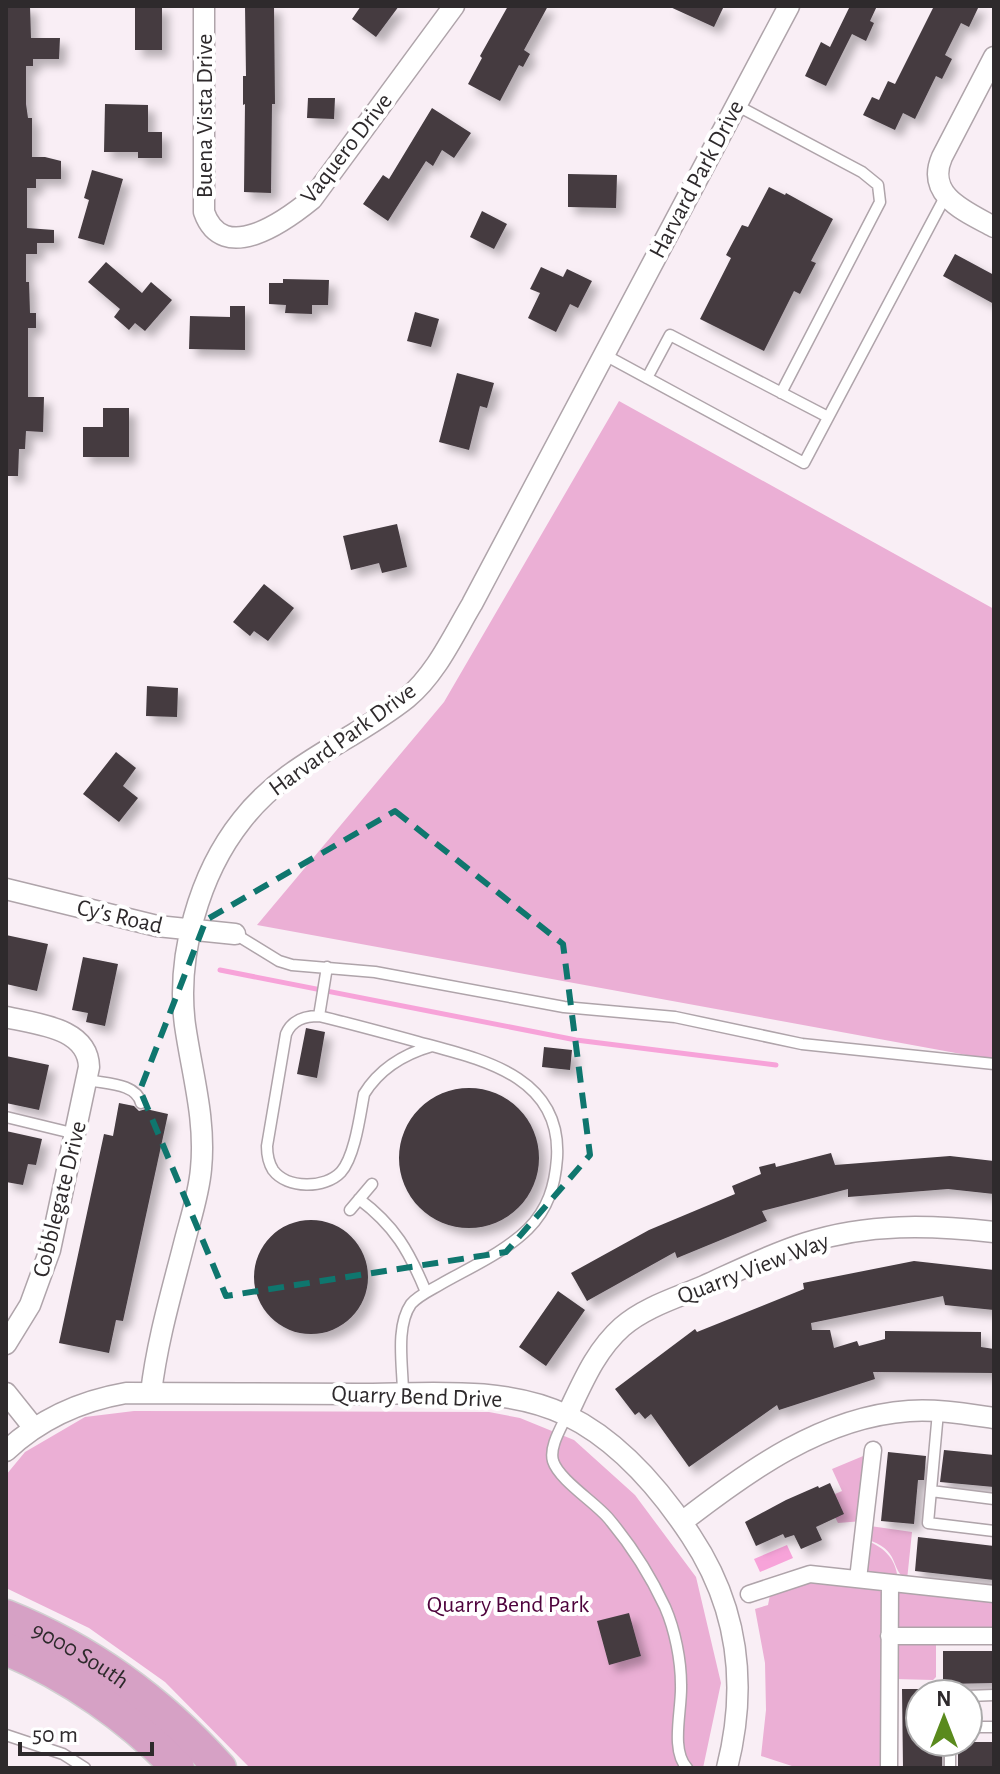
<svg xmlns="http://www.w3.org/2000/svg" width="1000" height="1774" font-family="'Alegreya Sans',sans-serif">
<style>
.green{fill:#ebafd5}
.water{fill:#f7a3d9}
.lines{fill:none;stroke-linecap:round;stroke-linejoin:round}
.stream{stroke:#f7a3d9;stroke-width:5}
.building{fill:#443b40;filter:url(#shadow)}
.service-casing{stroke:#afa4aa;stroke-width:13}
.pedestrian-casing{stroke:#afa4aa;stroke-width:19}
.minor-casing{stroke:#afa4aa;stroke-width:23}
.primary-casing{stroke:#d1d0d1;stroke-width:35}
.service{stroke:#fff;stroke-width:10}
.pedestrian{stroke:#fff;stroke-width:16}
.minor{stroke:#fff;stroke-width:20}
.primary{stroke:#d6a1c5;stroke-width:32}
.marked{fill:none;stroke:#0f766e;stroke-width:6;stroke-dasharray:16 10;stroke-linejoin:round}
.labels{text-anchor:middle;stroke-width:8;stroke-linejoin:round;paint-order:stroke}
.street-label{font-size:24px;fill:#2e2a2c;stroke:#fff}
.park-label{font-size:24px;fill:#4e033c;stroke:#fff}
</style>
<defs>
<filter id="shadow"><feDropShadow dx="7" dy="7" stdDeviation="4" flood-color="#0004"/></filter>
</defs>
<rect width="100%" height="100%" fill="#f9eef5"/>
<path class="green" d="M619,401L994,609V1060L257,925L444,702Z
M134,1411L489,1412L520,1418L574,1440L635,1495L696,1577L721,1683L703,1768H250L165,1682L89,1628L6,1588V1475L25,1452L85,1417Z
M868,1454L863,1521L838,1523L835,1517V1494L842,1491L832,1469Z
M870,1526L912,1532L907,1580C889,1570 902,1549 865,1539Z
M870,1542C888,1550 897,1562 898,1582L864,1578Z
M803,1577L886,1584L887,1768H798L761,1756L766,1710L765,1663L755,1609L768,1605L770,1595Z
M892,1589L994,1596V1634H895Z
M895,1638L936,1641V1677L933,1680L895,1679Z"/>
<path class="water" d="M787,1545L793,1558L760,1572L754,1559Z"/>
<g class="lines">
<path class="stream" d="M220,970L576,1040L776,1065"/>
</g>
<path class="building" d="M6,6H30L31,38H60L59,59H33V66H26V104L28,118H32V157H45L61,161V179H36V188H27V228L54,230V243H37V254H26V282H29L30,313H36V328H28V397H44L43,432L26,431L25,449H19L18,476H6Z
M135,6H162V50H135Z
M245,6H274L275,104H272L271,193L244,192L245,104L243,105V76H246Z
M361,6H399L376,37L352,19Z
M508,6H548L524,50L530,54L523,67L519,65L500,101L468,84L482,58L480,56Z
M668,6H724L714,27Z
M850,6H877L870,21L874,23L866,41L852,34L826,86L805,76L821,42L830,47Z
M934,6H979L969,27L961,23L945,55L952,59L942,79L936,76L915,119L903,113L895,130L863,115L872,97L879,100L888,81L895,84Z
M308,98H335L334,119L307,118Z
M105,104L148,105V132H162V158H138V152H104Z
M432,108L471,133L454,158L442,150L433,166L426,161L388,221L363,204L383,175L389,179Z
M92,170L123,179L104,245L78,238L89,200L84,198Z
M568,174L617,175L616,208L568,207Z
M769,187L785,195L786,193L833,219L811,261L816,263L800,294L794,291L764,351L700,319L731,258L726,255L742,225L748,227Z
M482,211L507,224L494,249L470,237Z
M955,254L994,275V304L943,276Z
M106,262L142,293L151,282L172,300L145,331L135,323L129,330L114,317L120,309L88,282Z
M541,267L563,277L567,269L592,281L578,308L570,304L556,332L528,318L540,293L530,289Z
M283,279L329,280L328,305H312V314L285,313L286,305L269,304V283H283Z
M230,306H245V350L189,349L190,316L230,317Z
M415,312L439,319L431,347L407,341Z
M457,373L494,383L487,408L480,406L469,450L439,442Z
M103,408H129V457H83V427H103Z
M397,524L407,567L382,573L379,563L351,570L343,536Z
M264,584L294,608L268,641L254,631L250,636L233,622Z
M147,686L178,688L177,717L146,716Z
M116,752L136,768L123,786L138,798L119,822L83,794Z
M6,935L48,944L37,991L6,984Z
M83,957L118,964L105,1026L86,1022L88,1013L72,1010Z
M306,1028L325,1032L317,1078L297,1074Z
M544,1047L572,1050L570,1070L542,1067Z
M6,1056L49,1065L39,1110L6,1103Z
M399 1158a70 70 0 1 1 140 0a70 70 0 1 1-140 0Z
M119,1103L134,1106L139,1111L146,1109L168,1114L123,1321L116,1320L109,1353L59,1343L104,1134L113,1136Z
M6,1131L42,1139L36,1165L28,1164L23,1185L6,1182Z
M831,1153L835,1165L950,1156L994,1161V1194L948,1189L848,1197V1189L762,1211L767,1221L677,1258L675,1252L587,1301L571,1273L649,1230L735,1194L732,1186L761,1174L759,1167L775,1163L776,1167Z
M254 1277a57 57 0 1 1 114 0a57 57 0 1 1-114 0Z
M914,1261L994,1270V1310L945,1305L943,1296L811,1323L812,1330H830L834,1348L857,1341L859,1346L885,1339V1331L981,1332V1347L994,1349V1373L873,1372L875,1379L779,1410L777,1405L689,1467L651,1414L645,1419L639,1412L635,1415L615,1389L695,1329L697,1332L804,1289L803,1283Z
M558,1291L585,1310L546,1366L519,1347Z
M944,1450L994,1455V1487L940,1482Z
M888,1452L926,1456L924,1480H918L914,1524L881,1521Z
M830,1483L844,1514L816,1527L822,1540L801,1549L794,1535L785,1538L783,1534L756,1546L745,1522L786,1500L818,1486L819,1488Z
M918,1537L994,1546V1580L915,1571Z
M629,1613L641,1656L609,1665L597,1621Z
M943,1651H994V1683L943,1684Z
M902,1689H920V1742H942V1768H903Z
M958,1742H994V1768H958Z"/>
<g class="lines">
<g class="service-casing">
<path id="service" d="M736,105L862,172L878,185L880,202L781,393
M603,354L804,463L945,197
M647,378L670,335L828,417
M235,934L279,961L292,965L375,972L564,1007L675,1017L802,1044L994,1064
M319,1016L327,967
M88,1080C106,1084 136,1083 141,1103
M6,1117L76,1134
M359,1199C395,1226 409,1251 426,1292
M350,1210L372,1184
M403,1394C403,1367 395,1327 411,1304C419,1295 431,1290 441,1284C469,1268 505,1252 528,1229C548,1209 555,1186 557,1158C562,1075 480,1059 418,1042C385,1033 352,1024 319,1016C304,1016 292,1020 286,1034L267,1146C267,1154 268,1162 273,1170C287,1189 325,1189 341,1172C355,1156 360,1115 364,1094C380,1068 404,1054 432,1046
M938,1412L928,1523L994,1531
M567,1415C561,1428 549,1447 553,1461C559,1480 596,1503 609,1519C630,1544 651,1577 665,1607C675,1630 681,1660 681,1685C682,1710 670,1750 687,1768
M931,1491L994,1499
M968,1696L994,1695
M968,1727H994
M6,1735L63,1754L85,1768
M950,1742V1768"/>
</g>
<g class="pedestrian-casing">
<path id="pedestrian" d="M858,1579L873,1450
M749,1594L810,1574L994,1594
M889,1636H994
M889,1768L890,1583"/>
</g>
<g class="minor-casing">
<path id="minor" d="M204,6V212C223,266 285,221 312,199L454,6
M994,57L942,157C925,196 967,212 994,227
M6,889L157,926L235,934
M6,1017C35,1024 88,1027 89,1067L50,1250L30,1305L6,1344
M6,1393L34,1428
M151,1393C157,1341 172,1291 185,1240C191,1217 199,1193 201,1169C206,1119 192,1074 185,1025C176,956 199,874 242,820C286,763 352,742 407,698C436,674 453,636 472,604L789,6
M567,1415C582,1384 595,1351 622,1327C645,1307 676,1298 704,1286C737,1271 771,1254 806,1243C868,1223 930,1225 994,1232
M6,1451C40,1419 80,1401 126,1393C203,1393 280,1394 357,1394C424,1394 504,1385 566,1415C618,1440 660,1489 691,1536C739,1608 748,1685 727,1768
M682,1522C748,1471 822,1417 909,1411C937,1409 966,1414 994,1418"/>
</g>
<g class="primary-casing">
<g id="primary">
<path id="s1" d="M6,1616C88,1649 161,1702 220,1768"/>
<path d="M6,1649C70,1676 130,1718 178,1768"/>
</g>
</g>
<use href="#service" class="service"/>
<use href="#pedestrian" class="pedestrian"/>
<use href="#minor" class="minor"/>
<use href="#primary" class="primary"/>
</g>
<path class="marked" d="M395,811L563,944L590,1155L506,1252L226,1296L140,1090L206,920Z"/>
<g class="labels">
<g class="street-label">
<text transform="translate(204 116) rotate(-90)" y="8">Buena Vista Drive</text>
<text transform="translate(346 148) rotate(-52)" y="8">Vaquero Drive</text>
<text transform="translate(696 179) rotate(-62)" y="8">Harvard Park Drive</text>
<text transform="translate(342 739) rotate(-36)" y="8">Harvard Park Drive</text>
<text transform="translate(120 916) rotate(13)" y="8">Cy's Road</text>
<text transform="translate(59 1199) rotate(-76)" y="8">Cobblegate Drive</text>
<text transform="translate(753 1268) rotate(-21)" y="8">Quarry View Way</text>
<text transform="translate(417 1396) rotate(2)" y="8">Quarry Bend Drive</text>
<text dy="8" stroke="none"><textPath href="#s1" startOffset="84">9000 South</textPath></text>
</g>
<g class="park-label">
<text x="508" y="1612">Quarry Bend Park</text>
</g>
</g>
<rect width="1000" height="1774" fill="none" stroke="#2e2a2c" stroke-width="16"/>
<g transform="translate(944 1718)"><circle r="38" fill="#ffffff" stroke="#abaaab" stroke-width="2"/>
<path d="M0-6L14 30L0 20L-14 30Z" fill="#5a8a1d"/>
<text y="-12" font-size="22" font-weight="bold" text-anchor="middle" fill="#2e2a2c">N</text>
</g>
<path d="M20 1742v12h132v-12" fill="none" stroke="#2e2a2c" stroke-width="4"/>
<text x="32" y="1742" font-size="24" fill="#2e2a2c" stroke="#ffffff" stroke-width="6" paint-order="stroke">50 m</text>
</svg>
